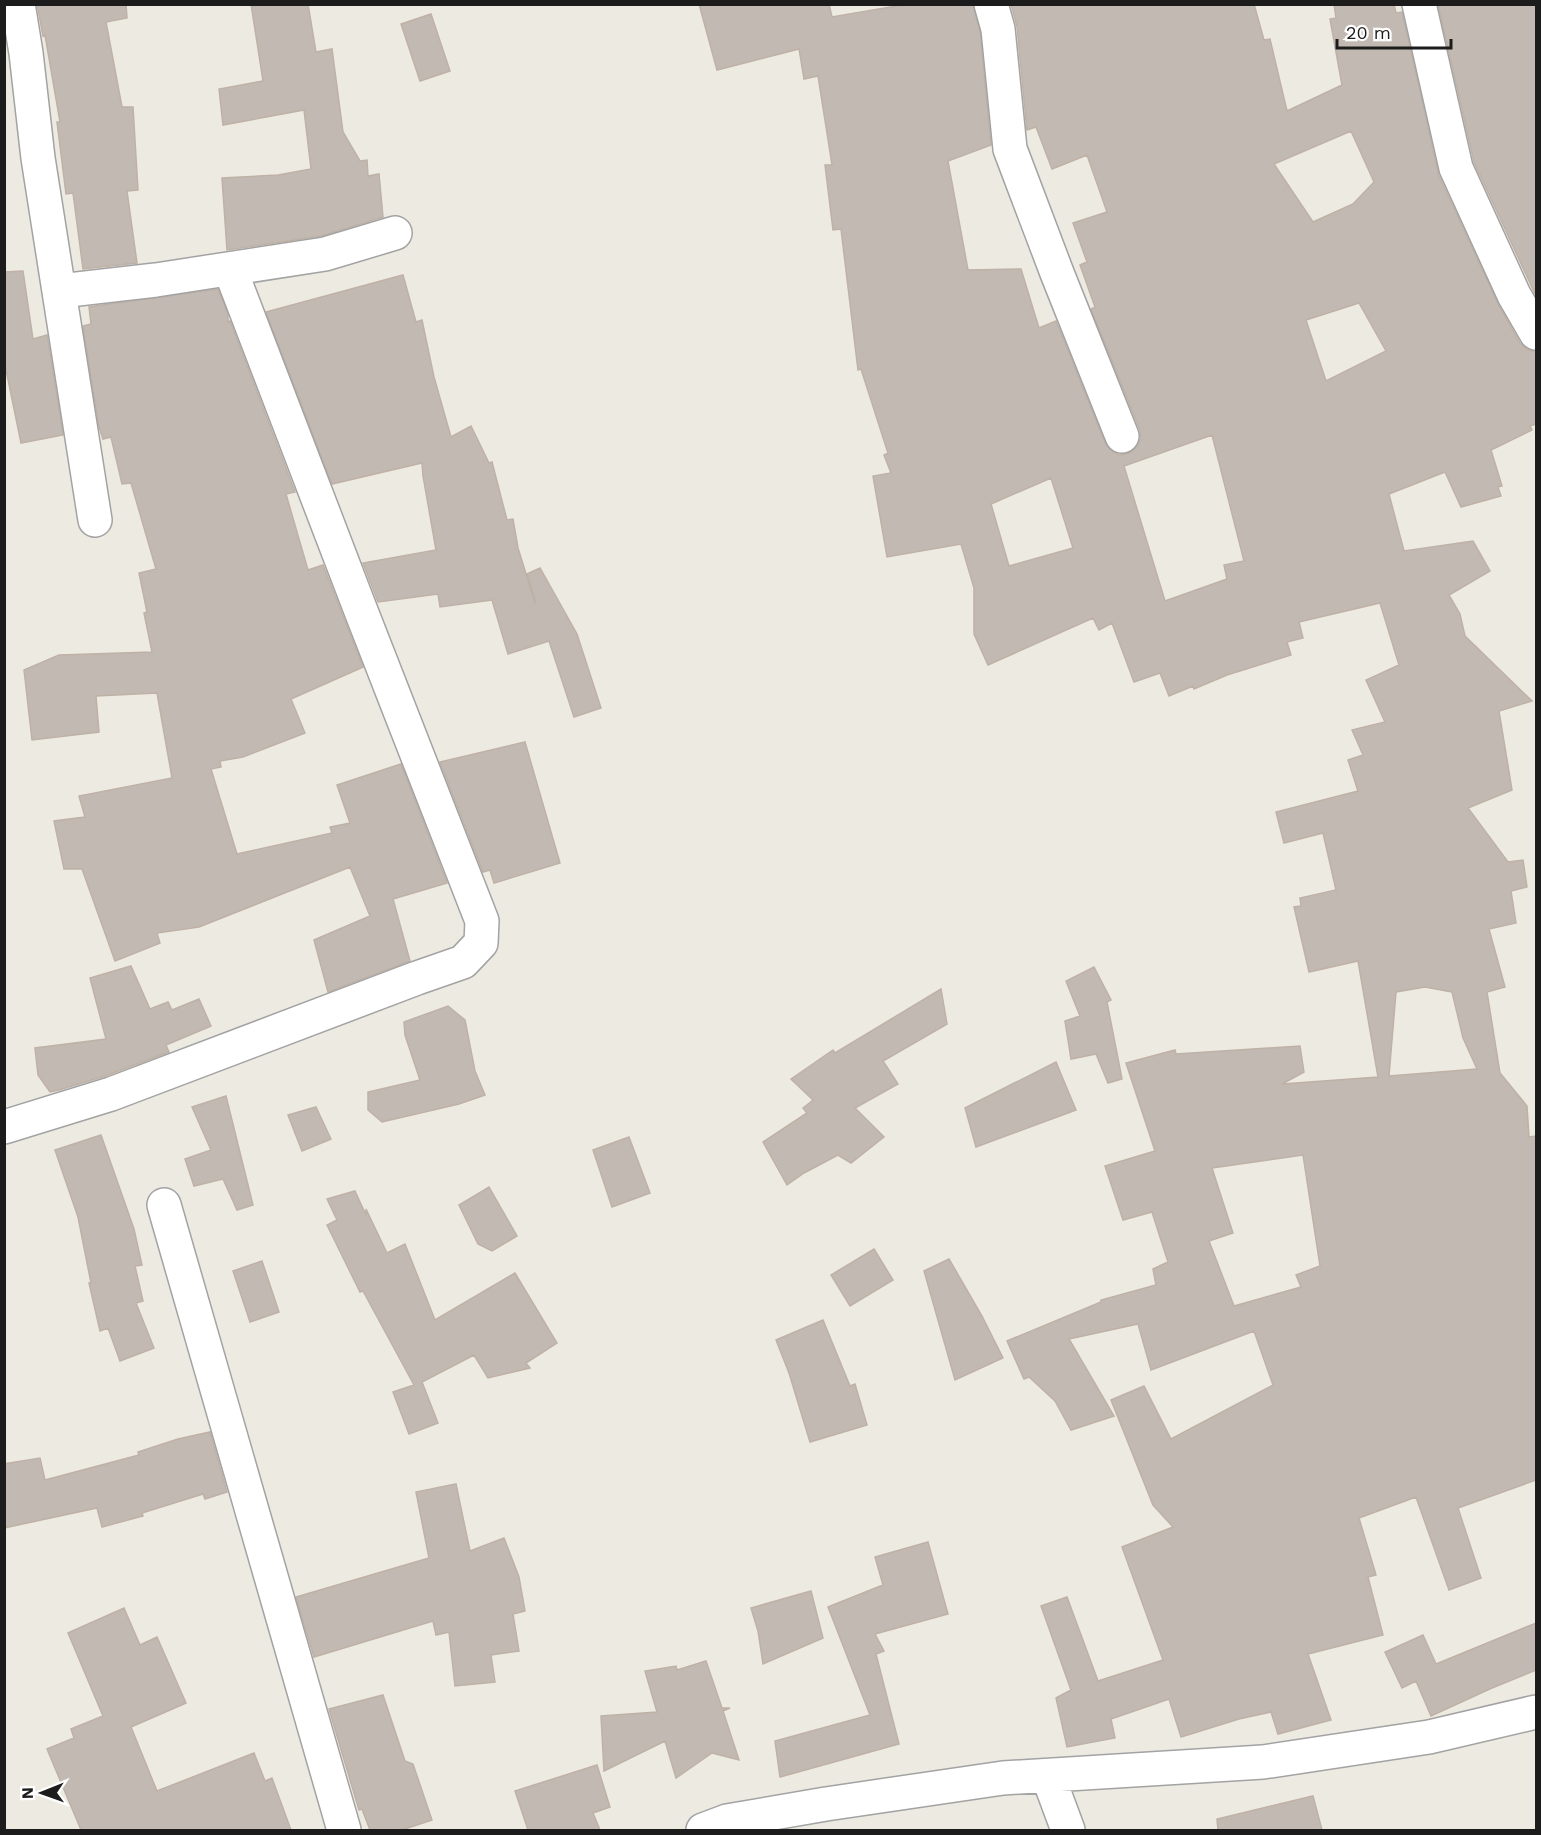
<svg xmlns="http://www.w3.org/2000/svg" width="1541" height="1835" font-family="'Work Sans',sans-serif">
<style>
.building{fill:#c2bab2;stroke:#bfb1a5;stroke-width:1.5;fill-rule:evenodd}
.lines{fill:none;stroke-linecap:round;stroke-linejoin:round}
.minor-casing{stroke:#a3a3a3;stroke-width:36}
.minor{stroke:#fff;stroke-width:33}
</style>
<rect width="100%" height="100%" fill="#edeae2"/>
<path class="building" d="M37,4H126L127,18L106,22L122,107H133L138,190L127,191L137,263L83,269L73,193L66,194L57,122H60L45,35L43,36Z
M251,4H308L316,52L332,49L343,132L360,161L367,160L368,176L379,174L383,217L321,236L227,250L222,178L278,175L311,169L304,110L223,125L219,89L263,81Z
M699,4H829L832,17L908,4H973L980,32L991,145L948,161L968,270L1021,269L1039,328L1056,321L1105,443L1111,451L1120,455L1129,453L1137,447L1141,438L1140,430L1091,309L1095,307L1080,265L1087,262L1073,223L1107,212L1087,155L1052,169L1036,127L1027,130L1017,27L1011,4H1254L1264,40L1270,39L1287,111L1342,85L1330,19L1336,18L1334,4H1394L1396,13L1402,12L1439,176L1498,304L1520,343L1527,349L1536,352V424L1530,426L1532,430L1491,450L1502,486L1498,487L1501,496L1461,507L1445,472L1389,494L1404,551L1473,541L1490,571L1449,595L1460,614L1465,636L1532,701L1499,711L1512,790L1468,808L1508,862L1523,860L1527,887L1511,891L1516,923L1489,929L1505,987L1487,992L1500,1073L1527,1106L1529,1137L1536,1136V1480L1458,1508L1481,1578L1449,1590L1416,1497L1359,1518L1376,1575L1368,1577L1383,1635L1308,1654L1331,1720L1278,1734L1271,1712L1239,1719L1181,1737L1169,1699L1111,1719L1115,1738L1067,1747L1056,1698L1071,1690L1041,1606L1067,1597L1098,1681L1163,1660L1122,1547L1173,1527L1153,1505L1111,1400L1144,1386L1171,1439L1273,1385L1254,1331L1151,1370L1138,1324L1069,1339L1114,1416L1071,1430L1055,1401L1029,1377L1024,1379L1007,1341L1101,1302V1300L1156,1285L1153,1269L1168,1262L1152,1212L1123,1220L1105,1166L1155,1151L1126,1063L1175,1050L1176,1054L1300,1046L1304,1072L1282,1084L1378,1077L1358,961L1309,972L1294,907L1301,906L1300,898L1336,890L1323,833L1284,843L1276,812L1358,791L1348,760L1363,755L1352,730L1385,722L1366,680L1399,665L1380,603L1299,622L1303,638L1287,642L1291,655L1227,675L1194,689L1193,686L1169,696L1160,673L1134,682L1112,623L1099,630L1093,618L988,665L974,634V588L961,544L887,557L873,476L891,473L884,455L888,453L861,369L858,370L841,229L833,230L825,165H832L818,76L804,79L799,49L717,70ZM1351,131L1374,182L1353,204L1313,222L1274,164ZM1359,303L1386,351L1326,381L1306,320ZM1212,435L1244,561L1224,565L1227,579L1165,601L1124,466ZM1051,478L1073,548L1009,566L991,504ZM1425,987L1452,992L1463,1038L1477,1069L1389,1076L1396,992ZM1303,1155L1320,1266L1296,1275L1301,1287L1234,1306L1209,1241L1233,1233L1212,1168Z
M1438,4H1536V296L1474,162Z
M431,14L450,71L420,81L401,24Z
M23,271L33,339L47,335L63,435L21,443L4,360V272Z
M403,275L416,322L422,320L434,377L451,437L471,426L489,463L492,462L507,520L513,519L518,548L535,603L536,602L527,574L540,568L577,634L601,708L574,717L549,641L508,654L492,600L440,607L438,594L378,602L363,563L436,550L423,476L422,463L332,484L266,312Z
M218,289L228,315V322L230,321L295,492L286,494L308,570L323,565L363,667L291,699L305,733L243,757L220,761L221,767L211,769L237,854L332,833L330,827L350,823L337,785L401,764L447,883L393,899L410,961L328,992L314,940L370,916L350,867L199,927L157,933L160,943L115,961L82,869H64L54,821L85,817L79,796L172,778L157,693L96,696L99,732L32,740L24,670L59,655L152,652L144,613L147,612L139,573L156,569L131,483L122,484L111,437L103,439L99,427L83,326L91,324L89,307Z
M525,742L560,863L494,883L490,870L483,872L440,762Z
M131,966L150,1009L168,1002L172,1010L199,999L211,1026L166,1045L169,1052L105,1076L59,1090L50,1092L38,1075L35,1048L106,1039L90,978Z
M1094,967L1111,1000L1107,1002L1122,1079L1108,1083L1096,1054L1071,1059L1065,1021L1080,1016L1066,981Z
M941,989L947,1024L883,1061L898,1084L855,1108L884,1137L851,1163L838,1155L804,1173L787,1185L763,1142L807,1113L803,1108L813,1100L791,1079L833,1050L835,1053Z
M448,1006L465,1020L475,1071L485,1095L459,1104L382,1122L368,1110V1092L420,1080L405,1035L404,1022Z
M1056,1062L1076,1110L976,1147L965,1108Z
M226,1096L253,1205L237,1210L223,1179L194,1186L185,1159L211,1150L192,1107Z
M316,1107L331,1139L302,1151L288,1115Z
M101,1135L134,1229L142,1265L135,1266L143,1301L136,1303L154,1348L120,1361L108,1328L100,1331L89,1283H91L78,1217L55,1150Z
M629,1137L650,1193L612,1207L593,1150Z
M489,1187L517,1236L492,1251L478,1244L459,1205Z
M355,1191L366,1215V1209L387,1253L405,1244L435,1320L515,1273L557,1343L526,1363L530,1368L488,1378L474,1355L422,1382L438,1423L409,1434L393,1392L414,1385L363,1291L360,1292L327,1225L337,1220L327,1199Z
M874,1249L893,1280L850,1306L831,1275Z
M949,1259L982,1316L1003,1358L955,1380L924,1271Z
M262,1261L279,1312L250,1322L233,1271Z
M823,1320L850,1386L855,1384L867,1425L810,1442L789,1373L776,1340Z
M210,1432L227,1492L205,1499L203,1494L142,1513L143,1516L102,1527L97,1508L4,1528V1464L40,1458L45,1480L139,1455L138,1452L178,1439Z
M456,1484L470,1551L504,1538L519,1577L525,1611L513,1614L519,1651L491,1655L495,1682L455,1686L449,1632L436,1635L433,1621L314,1657L296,1597L429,1558L416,1492Z
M928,1542L948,1614L875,1634L884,1651L876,1654L899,1744L780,1777L775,1741L870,1715L828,1607L883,1585L875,1557Z
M811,1591L823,1638L763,1664L758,1631L751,1608Z
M124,1608L140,1645L157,1637L186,1703L131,1727L157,1791L254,1753L265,1781L272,1778L291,1830H81L47,1749L74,1738L71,1729L103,1716L68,1633Z
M1536,1623V1670L1492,1688L1431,1716L1416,1681L1402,1688L1385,1652L1423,1635L1436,1664Z
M706,1661L722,1708H730L723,1711L739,1760L712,1753L676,1778L665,1741L604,1771L601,1716L657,1712L645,1671L676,1666L677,1670Z
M383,1695L405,1761L413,1764L432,1820L402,1830H370L362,1809L359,1810L329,1709Z
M597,1765L610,1807L593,1813L600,1830H528L515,1791Z
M1313,1796L1322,1830H1218L1217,1819Z"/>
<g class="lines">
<g class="minor-casing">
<path id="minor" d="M18,4L26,53L38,158L95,520
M991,4L998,29L1010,149L1057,273L1122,436
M1419,4L1456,168L1514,295L1536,333
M60,291L156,280L325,254L395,233
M4,1127L111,1094L417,978L463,962L481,943L482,921L361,611L230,269
M164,1205L344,1830
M1048,1776L1068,1830
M703,1830L727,1821L826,1804L1003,1778L1263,1762L1429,1737L1536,1712"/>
</g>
<use href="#minor" class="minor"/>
</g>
<rect width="1541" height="1835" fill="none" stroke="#1c1c1c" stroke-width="12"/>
<g transform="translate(42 1793) rotate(269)" stroke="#ffffff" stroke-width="4.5" paint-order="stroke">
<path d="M0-4.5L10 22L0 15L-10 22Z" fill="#1c1c1c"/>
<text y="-9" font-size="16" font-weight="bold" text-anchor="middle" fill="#1c1c1c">N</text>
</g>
<path d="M1337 39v9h114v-9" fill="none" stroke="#1c1c1c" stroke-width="3"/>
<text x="1346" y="39" font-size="18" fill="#1c1c1c" stroke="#ffffff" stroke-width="4.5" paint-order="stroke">20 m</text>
</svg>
